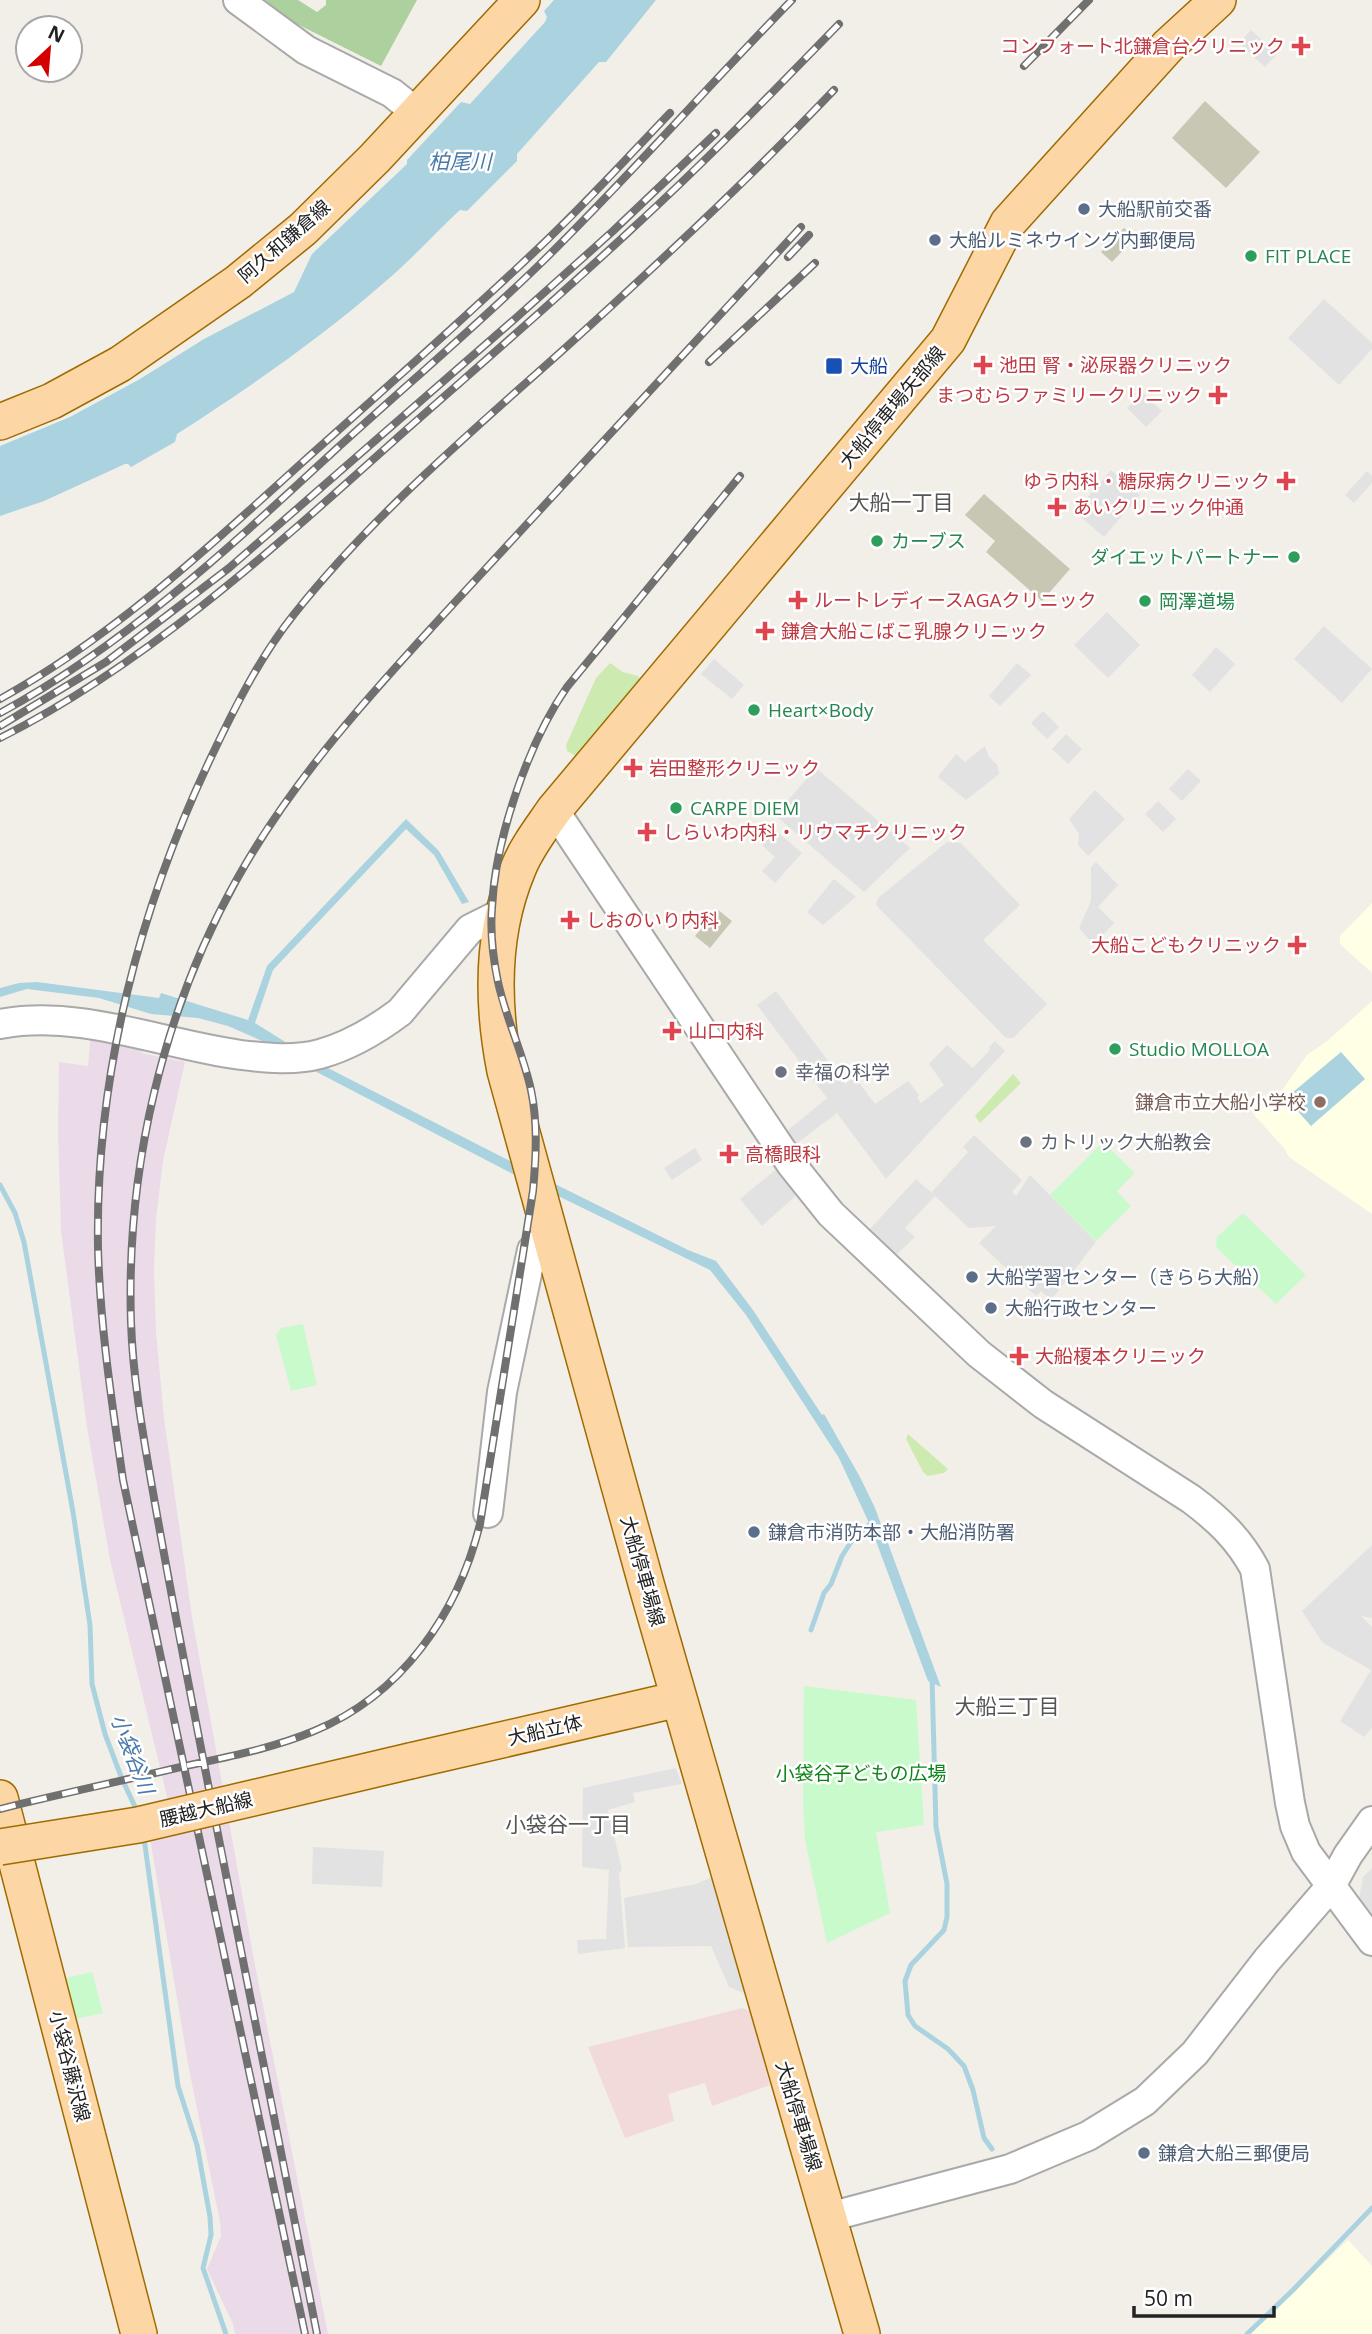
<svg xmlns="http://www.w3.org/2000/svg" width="1372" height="2334" font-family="'Open Sans','Noto Sans JP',sans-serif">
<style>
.commercial{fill:#f2dad9}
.industrial{fill:#ebdbe8}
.education{fill:#ffffe5}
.construction{fill:#c7c7b4}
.grass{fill:#cdebb0}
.forest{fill:#add19e}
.park{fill:#c8facc}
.parking{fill:#e2e2e2}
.water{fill:#aad3df}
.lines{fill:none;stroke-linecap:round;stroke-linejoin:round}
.stream{stroke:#aad3df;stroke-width:5}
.minor-casing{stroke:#a9a9a9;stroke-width:32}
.major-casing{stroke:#a06b00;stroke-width:38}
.minor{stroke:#fff;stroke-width:28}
.major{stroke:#fcd6a4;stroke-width:35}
.rail-casing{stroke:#707070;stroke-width:8}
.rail{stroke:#fff;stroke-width:5;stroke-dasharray:16;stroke-linecap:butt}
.major-bridge-casing{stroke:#a06b00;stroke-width:38;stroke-linecap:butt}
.major-bridge{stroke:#fcd6a4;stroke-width:35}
.health-dot{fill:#e0444e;stroke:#fff;stroke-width:2.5}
.service-dot{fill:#5c6f8a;stroke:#fff;stroke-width:2.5}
.leisure-dot{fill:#2e9e5b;stroke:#fff;stroke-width:2.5}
.transit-dot{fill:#1a4fb4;stroke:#fff;stroke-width:2.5}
.worship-dot{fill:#6b7280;stroke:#fff;stroke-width:2.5}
.education-dot{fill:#8d6e63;stroke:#fff;stroke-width:2.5}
.labels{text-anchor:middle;stroke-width:5;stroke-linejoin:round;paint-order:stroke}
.health-label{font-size:19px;fill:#be3a42;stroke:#fff;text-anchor:start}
.service-label{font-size:19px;fill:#4e5e75;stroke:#fff;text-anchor:start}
.street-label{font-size:19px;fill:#222;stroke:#fff}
.leisure-label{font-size:19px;fill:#27864d;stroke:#fff;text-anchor:start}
.transit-label{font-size:19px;fill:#164399;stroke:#fff;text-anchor:start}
.worship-label{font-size:19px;fill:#5b616d;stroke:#fff;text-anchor:start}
.education-label{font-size:19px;fill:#785e54;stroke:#fff;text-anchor:end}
.park-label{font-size:19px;fill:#0c8416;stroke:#fff}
.water-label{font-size:21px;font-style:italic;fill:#4a7aab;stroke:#fff}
.neighbourhood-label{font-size:21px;fill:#555;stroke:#fff}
</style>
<rect width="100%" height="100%" fill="#f2efe9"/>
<path class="commercial" d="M742,2008L750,2011L770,2085L712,2106L705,2083L668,2094L674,2121L625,2138L588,2047Z"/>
<path class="industrial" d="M91,1034L143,1044L141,1053L185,1062L163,1161L156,1219L154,1270L156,1332L164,1418L192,1617L254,1960L328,2334H235L233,2324L207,2269L221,2236L220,2222L189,2069L146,1815L170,1809L110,1560L87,1427L61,1231L58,1131L59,1062L88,1066Z"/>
<path class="education" d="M1372,903V973L1340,944V936Z
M1372,1001V1214L1289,1157L1284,1148L1254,1115L1283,1089L1307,1055L1326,1042Z
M1348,2240L1372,2266V2334H1250Z"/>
<path class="construction" d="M1205,101L1260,152L1226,188L1172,138Z
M1124,228L1135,238L1112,262L1101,252Z
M984,494L1070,569L1042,601L986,552L995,541L965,515Z
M717,909L732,921L710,948L695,936Z"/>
<path class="grass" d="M610,663L623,672L638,676L642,682L583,755L576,756L567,751L566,745L596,678Z
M1013,1074L1021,1083L980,1123L975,1116Z
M908,1434L948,1469L944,1473L928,1476L923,1472L906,1439Z"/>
<path class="forest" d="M265,0H298L317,12L326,5V0H417L381,66L287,19Z"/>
<path class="park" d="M1103,1142L1135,1173L1117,1191L1131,1206L1096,1241L1050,1195Z
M1243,1213L1306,1275L1276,1304L1216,1247L1217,1237Z
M303,1324L317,1385L291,1391L276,1335L281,1328Z
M804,1686L916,1700L924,1825L876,1832L890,1913L827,1943L805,1840L803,1799Z
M92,1972L103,2013L66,2021L57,1980Z"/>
<path class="parking" d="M1251,30L1277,54L1265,67L1239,43Z
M1324,299L1372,343V349L1339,385L1288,338Z
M1142,392L1162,411L1146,427L1127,408Z
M1111,470L1140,495L1104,537L1075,512Z
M1367,471L1372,476V483L1354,503L1345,495Z
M1107,612L1140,645L1108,678L1074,645Z
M1324,626L1372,669L1342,703L1294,659Z
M1216,647L1235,664L1210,692L1192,675Z
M714,659L744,685L732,699L701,674Z
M1017,663L1031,675L1000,706L989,696Z
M1043,711L1059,727L1047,739L1031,723Z
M1066,734L1082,749L1068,764L1052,749Z
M985,746L989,757L998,766L999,774L966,800L938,777L956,754L965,762Z
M816,768L910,848L864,892L775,815Z
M1188,769L1201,781L1182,801L1169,789Z
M1095,790L1125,819L1088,856L1078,845L1079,834L1069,819Z
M1158,801L1176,819L1163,832L1145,814Z
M775,830L802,853L775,883L762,871L775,857L762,845Z
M947,842L961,843L1020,905L983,940L1047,1004L1013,1038H1006L876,905L878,898Z
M1096,862L1118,885L1098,907L1114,923L1094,945L1079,928L1091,901V867Z
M834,879L856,897L823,925L807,912Z
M776,991L845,1084L855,1077L875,1104L908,1081L919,1095L917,1098L921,1103L944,1085L929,1064L947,1045L973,1068L990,1050L989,1047L995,1041L1005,1051L886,1179L837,1113L796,1144L787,1131L827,1098L757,1005Z
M974,1135L1022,1180L1012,1192L1016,1196L1030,1175L1096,1242L1051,1300L1041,1291L1036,1296L979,1243L996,1226L969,1228L935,1196L905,1228L915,1237L891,1260L868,1231L916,1179L933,1194L932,1192L968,1152L963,1147Z
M695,1148L702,1160L672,1180L664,1168Z
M779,1167L800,1192L762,1226L740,1199Z
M1372,1545V1618L1361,1616L1372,1627V1728L1364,1737L1340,1721L1371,1670L1323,1643L1302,1611Z
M676,1768L682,1784L633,1793L635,1802L608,1810L622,1870L619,1873L625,1948L578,1954L577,1940L606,1939L609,1870L582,1867L583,1788Z
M313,1847L384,1851L382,1887L312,1884Z
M1372,1868V1916L1359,1899L1363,1877Z
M712,1877L744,1993L729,1987L711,1946L628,1947L624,1898L696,1884Z"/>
<path class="water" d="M554,0H656L606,62H599L517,154V161L467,211L460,210C435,233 412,259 386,281C321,338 250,387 177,434L175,442L131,467L128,464H125L44,501L0,516V446L70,417L140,379L204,339L294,292L312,254L407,164V160L461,102L470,104L545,22L547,17L544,11Z
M406,819L439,851L469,902L462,904L434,855L406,829L273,970L255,1023L322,1065L553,1183L688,1250L716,1261L753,1310L822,1415L824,1414L860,1477L875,1508L941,1687L928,1681L870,1525L839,1458L746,1315L710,1270L513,1174L307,1067L269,1044L228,1026L198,1018L151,1014L99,998L27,989L0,997V988L19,983L37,982L159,998L161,993L248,1020L267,966Z
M1341,1052L1365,1079L1311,1126L1286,1098Z"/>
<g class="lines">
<path class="stream" d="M0,1185L15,1213L24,1242L73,1512L90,1625L92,1684L105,1734L122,1779L137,1811
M811,1630L824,1593L831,1584L842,1556L851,1542L873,1521
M932,1677L936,1827L947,1884V1917L944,1930L911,1965L905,1981L908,2015L915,2026L948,2049L964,2066L973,2090L984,2138L992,2149
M144,1838L178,2086L197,2145L210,2217L211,2235L203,2268L226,2334
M1247,2334L1293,2290L1372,2208"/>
<g class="minor-casing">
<path id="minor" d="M238,0L306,50L392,93L417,113
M554,810L791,1164L831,1214L979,1354L1043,1404L1191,1499C1218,1519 1239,1539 1255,1569L1290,1803L1295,1826L1306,1852L1372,1941
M0,1024C82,1009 160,1044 241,1055C267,1058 294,1061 320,1054C349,1046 376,1030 400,1012L470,929L504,912
M488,1513L502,1392L532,1250L551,1233
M829,2217L1010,2169L1088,2136L1145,2101L1195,2053L1267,1960L1331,1886L1348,1855L1372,1821"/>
</g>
<g class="major-casing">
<path id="major" d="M0,422L52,401L120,364L238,282L303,229L375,158L522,0
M410,1761L679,1699
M0,1798L139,2334
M862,2334L647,1587L505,1071C492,1005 491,933 518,869C526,848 541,829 554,810L948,340L1008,223L1168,46L1218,0"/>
</g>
<use href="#minor" class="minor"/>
<use href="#major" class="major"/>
<g class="rail-casing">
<path id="rail" d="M1024,66L1089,0
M788,257L809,235
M709,362L815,263
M0,699C117,635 216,540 315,451C387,387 459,323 530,256C579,211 624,161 670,113
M0,713C124,646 230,547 333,452C402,389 473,329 540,264C627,179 707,87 792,0
M0,726L106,662L229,568L517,317L613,231L716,133
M0,738C149,663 282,541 406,430C482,363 560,296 634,227C705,162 772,93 839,24
M0,1809C60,1794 121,1781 181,1767C226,1757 271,1749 314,1731C402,1695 458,1613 480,1524L533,1191C536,1158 538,1123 531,1090C523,1053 506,1019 498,982C493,958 490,933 492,908C495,840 528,743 567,687L740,476
M305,2334L123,1480C112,1403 100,1326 98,1248C95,1075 140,904 215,749C238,701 262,654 295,613C373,515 470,433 563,350C656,266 747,181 834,90
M317,2334C281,2152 245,1970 209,1789C190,1692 171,1595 154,1498C144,1440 133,1382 131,1322C126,1169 162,1013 237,879C300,766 393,670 480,575C587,459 694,343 801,227"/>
</g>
<use href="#rail" class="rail"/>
<g class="major-bridge-casing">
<path id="major-bridge" d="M0,1847L138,1825L410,1761"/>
</g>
<use href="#major-bridge" class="major-bridge"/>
</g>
<g class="health-dot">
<path d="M1297.5 35.5h7v7h7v7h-7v7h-7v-7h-7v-7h7z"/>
<path d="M979.5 354.5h7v7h7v7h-7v7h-7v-7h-7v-7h7z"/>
<path d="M1214.5 384.5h7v7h7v7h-7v7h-7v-7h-7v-7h7z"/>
<path d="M1282.5 470.5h7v7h7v7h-7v7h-7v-7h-7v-7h7z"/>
<path d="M1053.5 496.5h7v7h7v7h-7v7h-7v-7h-7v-7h7z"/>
<path d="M794.5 589.5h7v7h7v7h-7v7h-7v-7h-7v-7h7z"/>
<path d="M761.5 620.5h7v7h7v7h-7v7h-7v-7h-7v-7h7z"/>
<path d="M629.5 757.5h7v7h7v7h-7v7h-7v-7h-7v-7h7z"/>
<path d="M643.5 821.5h7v7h7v7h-7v7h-7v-7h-7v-7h7z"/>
<path d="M566.5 909.5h7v7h7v7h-7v7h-7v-7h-7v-7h7z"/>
<path d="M1293.5 934.5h7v7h7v7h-7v7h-7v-7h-7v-7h7z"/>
<path d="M668.5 1020.5h7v7h7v7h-7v7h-7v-7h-7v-7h7z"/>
<path d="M725.5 1143.5h7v7h7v7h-7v7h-7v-7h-7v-7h7z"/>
<path d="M1015.5 1345.5h7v7h7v7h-7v7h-7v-7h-7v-7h7z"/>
</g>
<g class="service-dot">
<circle cx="1084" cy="209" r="7"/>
<circle cx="935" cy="240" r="7"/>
<circle cx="972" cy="1277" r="7"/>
<circle cx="991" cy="1308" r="7"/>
<circle cx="754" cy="1532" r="7"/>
<circle cx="1144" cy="2153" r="7"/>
</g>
<g class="leisure-dot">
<circle cx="1251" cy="256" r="7"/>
<circle cx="877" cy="541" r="7"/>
<circle cx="1294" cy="557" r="7"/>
<circle cx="1145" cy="601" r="7"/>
<circle cx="754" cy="710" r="7"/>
<circle cx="676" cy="808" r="7"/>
<circle cx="1115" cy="1049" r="7"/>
</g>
<rect class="transit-dot" x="825" y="357" width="18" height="18" rx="3.5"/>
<g class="worship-dot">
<circle cx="781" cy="1072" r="7"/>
<circle cx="1026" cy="1142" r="7"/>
</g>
<circle class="education-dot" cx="1320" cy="1102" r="7"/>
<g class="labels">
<g class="health-label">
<text x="1285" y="53" text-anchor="end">コンフォート北鎌倉台クリニック</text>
<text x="999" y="372">池田 腎・泌尿器クリニック</text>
<text x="1202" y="402" text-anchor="end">まつむらファミリークリニック</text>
<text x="1270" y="488" text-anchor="end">ゆう内科・糖尿病クリニック</text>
<text x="1073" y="514">あいクリニック仲通</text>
<text x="814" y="607">ルートレディースAGAクリニック</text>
<text x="781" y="638">鎌倉大船こばこ乳腺クリニック</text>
<text x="649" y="775">岩田整形クリニック</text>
<text x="663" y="839">しらいわ内科・リウマチクリニック</text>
<text x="586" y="927">しおのいり内科</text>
<text x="1281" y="952" text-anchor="end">大船こどもクリニック</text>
<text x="688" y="1038">山口内科</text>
<text x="745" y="1161">高橋眼科</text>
<text x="1035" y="1363">大船榎本クリニック</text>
</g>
<g class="service-label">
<text x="1098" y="216">大船駅前交番</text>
<text x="949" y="247">大船ルミネウイング内郵便局</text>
<text x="986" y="1284">大船学習センター（きらら大船）</text>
<text x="1005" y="1315">大船行政センター</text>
<text x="768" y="1539">鎌倉市消防本部・大船消防署</text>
<text x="1158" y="2160">鎌倉大船三郵便局</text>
</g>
<g class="street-label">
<text transform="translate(284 241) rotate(-41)" y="7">阿久和鎌倉線</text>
<text transform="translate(892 407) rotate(-50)" y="7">大船停車場矢部線</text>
<text transform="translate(643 1571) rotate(74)" y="7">大船停車場線</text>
<text transform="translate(545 1730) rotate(-13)" y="7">大船立体</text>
<text transform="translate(206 1809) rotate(-13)" y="7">腰越大船線</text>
<text transform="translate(70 2066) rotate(76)" y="7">小袋谷藤沢線</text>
<text transform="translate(799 2116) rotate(73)" y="7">大船停車場線</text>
</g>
<g class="leisure-label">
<text x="1265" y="263">FIT PLACE</text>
<text x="891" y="548">カーブス</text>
<text x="1280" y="564" text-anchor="end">ダイエットパートナー</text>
<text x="1159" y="608">岡澤道場</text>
<text x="768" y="717">Heart×Body</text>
<text x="690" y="815">CARPE DIEM</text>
<text x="1129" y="1056">Studio MOLLOA</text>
</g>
<g class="transit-label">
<text x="850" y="373">大船</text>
</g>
<g class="worship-label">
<text x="795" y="1079">幸福の科学</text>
<text x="1040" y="1149">カトリック大船教会</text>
</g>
<g class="education-label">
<text x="1306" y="1109">鎌倉市立大船小学校</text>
</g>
<g class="park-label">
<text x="861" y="1780">小袋谷子どもの広場</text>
</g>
<g class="water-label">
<text x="460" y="169">柏尾川</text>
<text transform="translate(132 1754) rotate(69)" y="7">小袋谷川</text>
</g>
<g class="neighbourhood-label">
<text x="901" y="510">大船一丁目</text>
<text x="1007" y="1714">大船三丁目</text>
<text x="568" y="1832">小袋谷一丁目</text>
</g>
</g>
<g transform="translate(49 49) rotate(26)"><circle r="33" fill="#ffffff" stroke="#a7a7a7" stroke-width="2"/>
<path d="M0-5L12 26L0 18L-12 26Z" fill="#d40000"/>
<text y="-10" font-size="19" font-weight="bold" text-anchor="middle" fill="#222222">N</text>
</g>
<path d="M1134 2306v10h140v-10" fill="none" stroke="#222222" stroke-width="3.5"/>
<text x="1144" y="2306" font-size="21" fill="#222222" stroke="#ffffff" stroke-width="5" paint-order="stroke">50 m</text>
</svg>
